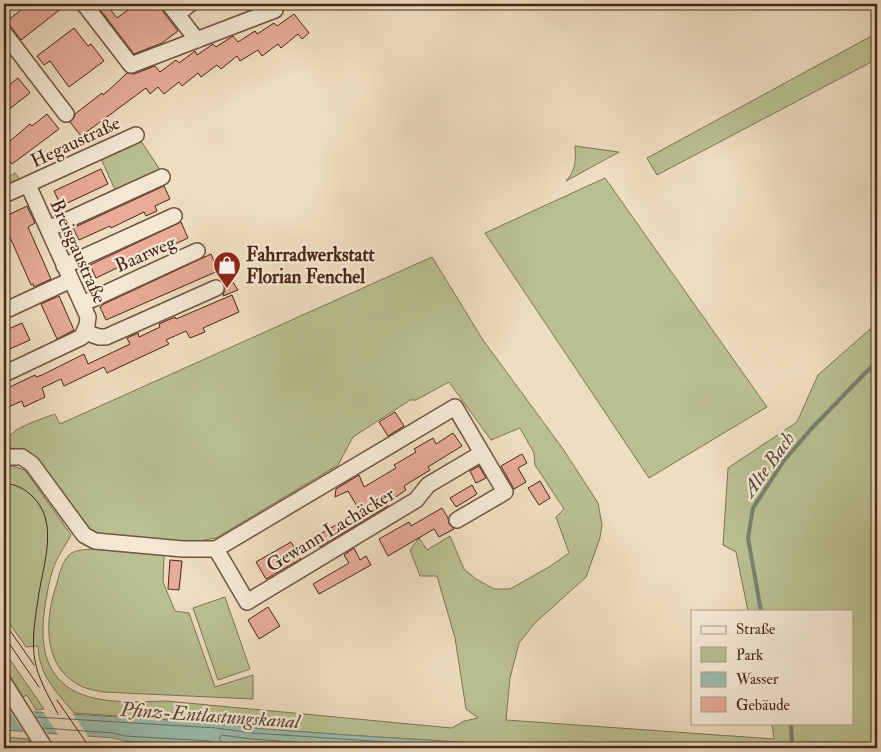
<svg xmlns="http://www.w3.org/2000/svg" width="881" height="752" font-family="'IM FELL Double Pica',serif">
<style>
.green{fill:#b9c091;stroke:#807354}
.water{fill:#9abcad;stroke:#798071}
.pier{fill:#eeddbf}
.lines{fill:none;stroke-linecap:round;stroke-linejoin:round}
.shore{stroke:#717162;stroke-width:1}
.stream{stroke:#798071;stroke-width:4}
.building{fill:#e7ab97;stroke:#482617}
.minor-casing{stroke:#725441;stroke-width:18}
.minor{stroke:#f4e9d5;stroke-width:15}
.tram{stroke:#482617;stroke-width:1}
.labels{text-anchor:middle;stroke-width:4.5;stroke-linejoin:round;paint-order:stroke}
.street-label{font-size:19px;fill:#482617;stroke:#f4e9d5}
.poi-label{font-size:19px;font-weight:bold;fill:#482617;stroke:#f4e9d5;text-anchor:start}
.water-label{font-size:20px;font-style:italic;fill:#5c4c3c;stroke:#f4e9d5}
</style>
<rect width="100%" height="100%" fill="#eeddbf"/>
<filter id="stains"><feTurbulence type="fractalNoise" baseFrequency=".004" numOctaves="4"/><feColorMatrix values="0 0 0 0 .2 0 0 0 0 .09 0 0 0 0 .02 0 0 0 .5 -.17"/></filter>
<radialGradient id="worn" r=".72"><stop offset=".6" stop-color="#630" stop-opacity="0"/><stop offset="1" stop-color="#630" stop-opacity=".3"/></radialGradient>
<path class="green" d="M877,33V59L657,175L647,158Z
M141,141L162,173L117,194L101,159Z
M575,146L619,152L566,181C576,170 576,160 575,146Z
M15,173L21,181L4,189V179Z
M605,178L767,407L649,478L485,233Z
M432,257L483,340L563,449L598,503L602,525L600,538L586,577L534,624L519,643L510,678L506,720L774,739L772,723H852V611H748L736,552L723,545L728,468L797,422L818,375L877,323V748H556L346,735L252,728L217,723L74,713C56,692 39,675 38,646L26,647L4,616V468L13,466L25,470L71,535C65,546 57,557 53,569C49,581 47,594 45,606C40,640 42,676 78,693C104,704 139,702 166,701L452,728L464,721L478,718L466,709L455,638L437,576H420L410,550L419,538L427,550L450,536L464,569L476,579L494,589H510L549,567L569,553L556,517L564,509L535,465L534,453L520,428L491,440L449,382L416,400H410L353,437L338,465L216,538L185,543L99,535L87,528L18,450L11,448L6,443C9,428 42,419 55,414L60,424Z
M94,549L164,555L163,582L175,611L189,613L215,687L253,675V699L103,692C94,690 85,689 77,684C42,664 45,617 57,583C59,575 62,562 69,555C75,549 86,550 94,549Z
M225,597L250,669L218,680L193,608Z
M4,651L44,709L36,710L27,695L23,697L4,667Z
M4,737L28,739L34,748L4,747Z
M125,741L270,748H147Z
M93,743L117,745L126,748H97Z"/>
<path class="water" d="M4,710L217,723L252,728L346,735L556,748H270L125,741L113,738L4,730Z"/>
<path class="pier" d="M7,707L32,709L49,736L25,734Z
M42,710L71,711L90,739L59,736Z"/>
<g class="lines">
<path class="shore" d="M36,717L216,728L252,733L476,748
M43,728L113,733L125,736L211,741L215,743L216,748
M223,748L219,738L222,735L251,739L379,748"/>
<path class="stream" d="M761,611L748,538L753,508L783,462L811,429L877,361
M791,723L792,742"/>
</g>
<path class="building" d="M29,4H67L21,40L11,27L4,23Z
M96,4H106L117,18L136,4H160L162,10L178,31L162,43L134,54Z
M294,14L309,33L302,39L298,34L281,48L278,44L262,56L258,50L240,61L237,56L221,69L217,65L201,77L198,73L182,86L179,82L164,94L158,87L150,94L146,88L81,136L70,122L74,118L75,114L102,93L103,95L111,88L127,73L134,74L155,66L160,72L176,60L179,63L195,51L197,55L213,44L216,47L233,36L238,42L255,31L257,34L274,23L277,26Z
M74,28L88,46L91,44L104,61L69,87L50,61L44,65L37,56Z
M18,78L30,93L4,113V89Z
M47,114L59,129L12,164L4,153V146L30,124L32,126Z
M101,169L108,184L61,206L54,191Z
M164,186L170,199L155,206L157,211L146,216L144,212L111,228L110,226L79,240L73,228Z
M27,206L35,223L28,227L51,279L34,287L33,284L31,285L9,235L4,238V217Z
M181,222L188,238L122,268L121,266L96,278L90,265Z
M211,254L218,271L106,320L100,307L104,304Z
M230,278L238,290L223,296L225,288L223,282Z
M232,295L239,312L203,328L205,332L190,338L186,331L166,340L169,344L107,373L104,367L64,386L61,379L42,388L45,397L24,407L22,401L4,409V390L14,385L35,375L36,377L42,375L84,354L88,364L130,344L127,338L138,333L139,337L160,327L159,324L175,317L176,319Z
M59,296L74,330L57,339L41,304Z
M22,323L30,340L10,349L4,336V331Z
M395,412L404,426L388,436L379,422Z
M453,433L462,446L428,467L430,470L404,486L406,490L387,503L388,506L320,547L315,537L360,511L348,491L335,497L336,489L359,475L364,487L396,468L394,465L416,452L414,449L433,438L436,444Z
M522,454L527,463L518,468L526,482L514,489L501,466Z
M479,466L486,478L476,483L470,471Z
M540,481L550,498L539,505L528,488Z
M472,485L477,494L456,507L450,498Z
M442,508L448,518L449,524L454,529L439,537L434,529L388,556L379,539L409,522L411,526Z
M291,542L301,559L266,579L256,562Z
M354,548L360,560L366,556L371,565L319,594L313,584L349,563L344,555Z
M170,560L182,561L179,590L168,589Z
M268,607L280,626L259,639L248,620Z"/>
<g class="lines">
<g class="minor-casing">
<path id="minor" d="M84,4L131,65L275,10
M169,4L197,40
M177,14L190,4
M4,33L66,114
M4,195L136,135
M48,229L162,177
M64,266L174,216
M82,304L197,251
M4,311L71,280
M85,332L99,337H106L216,288
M4,374L82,337L87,325L88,317L28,185
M455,407L482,453L428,485L416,500L247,602L216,549Z
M4,457H22L32,464L84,535L95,541L183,549H216
M457,520L505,492L482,453
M4,683L45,748"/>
</g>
<use href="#minor" class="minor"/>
<path class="tram" d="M4,483C15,484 26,489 34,498C58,523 44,562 39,593C36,613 32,634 34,654C36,676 48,695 58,714
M4,622L34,665
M4,636L39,687
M57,700L90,748"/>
</g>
<defs>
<g id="shop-pin" transform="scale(1.4375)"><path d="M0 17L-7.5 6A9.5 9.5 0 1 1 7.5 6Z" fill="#8f2418" stroke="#f4e9d5"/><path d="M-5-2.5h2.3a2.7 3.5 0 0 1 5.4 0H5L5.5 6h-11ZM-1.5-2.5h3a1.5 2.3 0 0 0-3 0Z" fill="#fff"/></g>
</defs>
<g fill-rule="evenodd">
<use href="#shop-pin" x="227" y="265"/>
</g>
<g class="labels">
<g class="street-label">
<text transform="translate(75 141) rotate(-25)" y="7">Hegaustraße</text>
<text transform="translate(79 251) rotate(66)" y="7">Breisgaustraße</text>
<text transform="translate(145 253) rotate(-24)" y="7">Baarweg</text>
<text transform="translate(330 529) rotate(-31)" y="7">Gewann Lachäcker</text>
</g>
<g class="poi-label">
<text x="246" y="261">Fahrradwerkstatt<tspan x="246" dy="22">Florian Fenchel</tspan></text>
</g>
<g class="water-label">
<text transform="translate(768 464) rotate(-54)" y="7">Alte Bach</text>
<text transform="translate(210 715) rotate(4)" y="7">Pfinz-Entlastungskanal</text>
</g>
</g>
<rect width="881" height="752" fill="none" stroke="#eeddbf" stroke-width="20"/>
<rect x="5" y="5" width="871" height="742" fill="none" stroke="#482617" stroke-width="2.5"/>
<rect x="10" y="10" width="861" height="732" fill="none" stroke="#482617"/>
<rect x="691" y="610" width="162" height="115" fill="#f4e9d5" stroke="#af9b89"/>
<rect x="701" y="626" width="25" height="8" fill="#f4e9d5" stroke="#af9b89"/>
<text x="736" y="634" font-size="15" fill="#482617">Straße</text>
<rect x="701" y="647" width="25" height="15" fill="#b9c091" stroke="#af9b89"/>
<text x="736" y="660" font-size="15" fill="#482617">Park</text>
<rect x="701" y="672" width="25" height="15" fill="#9abcad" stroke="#af9b89"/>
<text x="736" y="684" font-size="15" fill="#482617">Wasser</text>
<rect x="701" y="697" width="25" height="15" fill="#e7ab97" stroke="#af9b89"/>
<text x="736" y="710" font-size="15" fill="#482617">Gebäude</text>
<rect width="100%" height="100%" filter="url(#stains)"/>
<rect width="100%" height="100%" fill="url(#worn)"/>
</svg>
